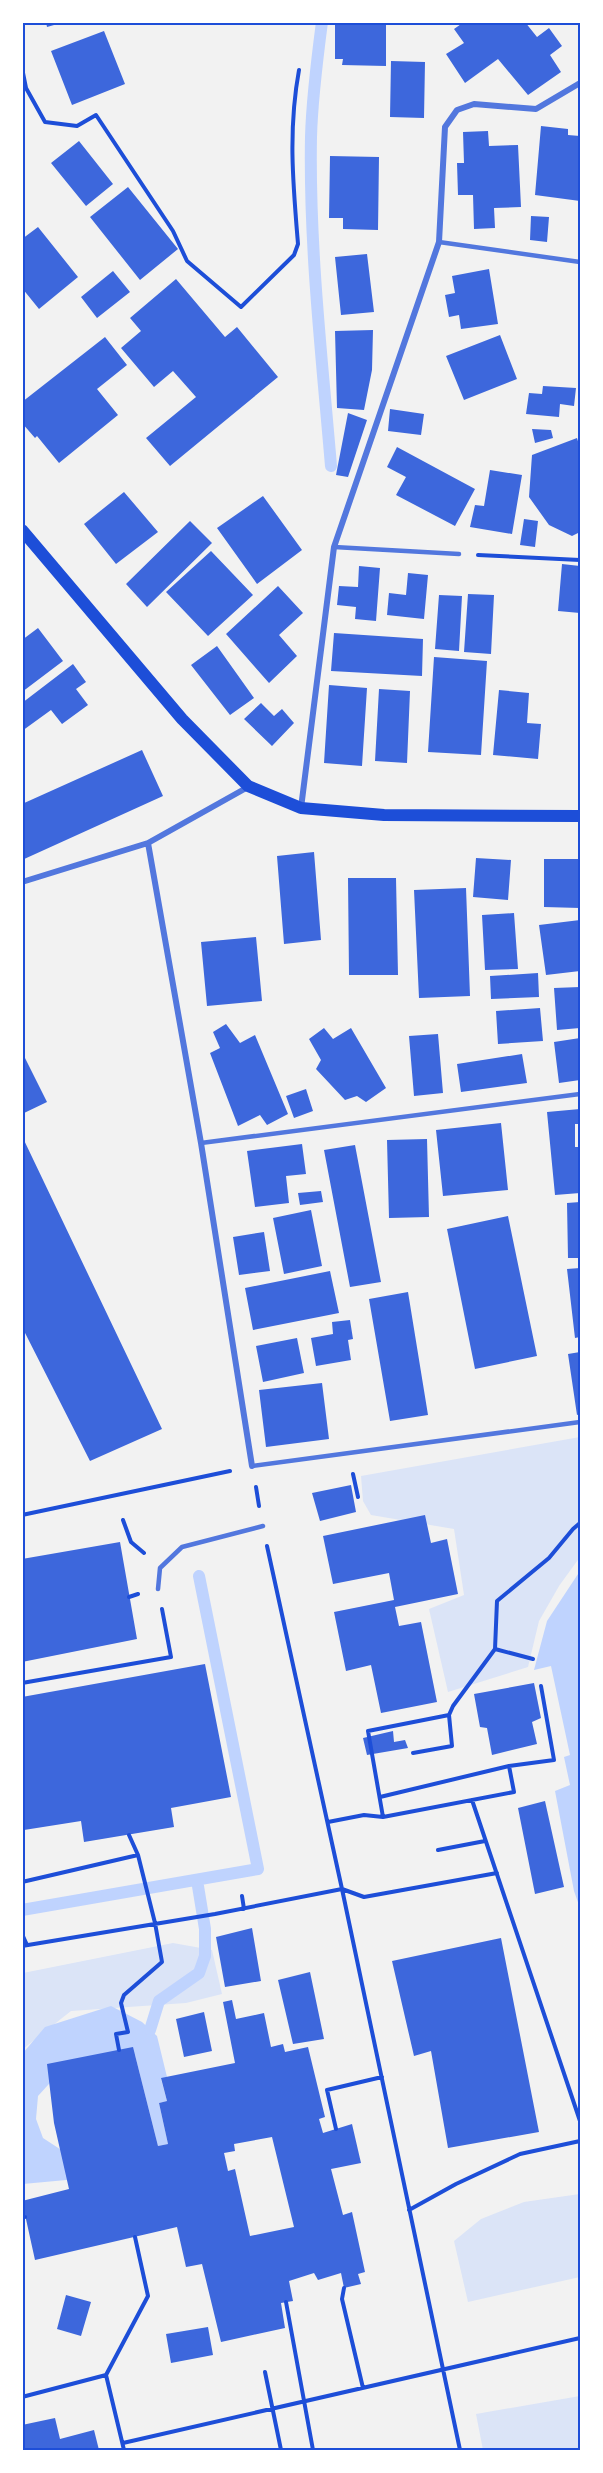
<svg xmlns="http://www.w3.org/2000/svg" width="603" height="2473" font-family="'DejaVu Sans',sans-serif">
<style>
.green{fill:#dbe4f7}
.water{fill:#bfd3fe}
.lines{fill:none;stroke-linecap:round;stroke-linejoin:round}
.stream{stroke:#bfd3fe;stroke-width:12}
.building{fill:#3d67dc;fill-rule:evenodd}
.path{stroke:#1d4ed8;stroke-width:4}
.service{stroke:#5277de;stroke-width:4.5}
.minor{stroke:#5277de;stroke-width:6}
.secondary{stroke:#1d4ed8;stroke-width:12}
.neatline{fill:none;stroke:#1d4ed8;stroke-width:2}
</style>
<rect width="100%" height="100%" fill="#f2f2f2"/>
<path class="green" d="M580,1437V1557L559,1586L539,1621L528,1667L448,1692L429,1609L464,1595L454,1529L371,1515L363,1501L361,1476Z
M173,1943L212,1950L222,1994L186,2003L71,2011L23,2049V1973Z
M580,2194V2277L468,2302L454,2241L481,2219L524,2202Z
M580,2396V2450H483L476,2414Z"/>
<path class="water" d="M580,1571V1908L574,1891L555,1791L570,1785L564,1757L570,1755L551,1666L534,1670L547,1621Z
M111,2006L142,2022L157,2036L167,2077L161,2079L167,2101L159,2103L168,2144L158,2146L135,2055L58,2074L38,2096L36,2119L43,2138L72,2157L77,2179L23,2184V2053L45,2027Z"/>
<g class="lines">
<path class="stream" d="M322,22C317,60 312,98 311,137C309,246 322,358 331,466
M22,1910L258,1869L199,1576
M150,2030L159,2001L199,1973L205,1956V1929L197,1880"/>
</g>
<path class="building" d="M46,22H61V23L47,27Z
M335,22H386V66L342,65L343,59H335Z
M464,22H525L537,37L549,28L562,46L550,55L561,72L528,95L498,59L465,83L446,54L464,43L454,29Z
M104,31L125,84L72,105L51,51Z
M391,61L425,62L424,118L390,117Z
M541,126L568,129V135L580,136V201L535,195Z
M488,131L489,146L518,145L521,207L494,208L495,228L474,229L473,195H458L457,163H464L463,132Z
M79,141L113,184L86,206L51,163Z
M330,156L379,157L378,230L343,229V218H329Z
M128,187L178,249L140,280L90,217Z
M531,216L549,217L547,242L530,240Z
M38,227L78,277L39,309L22,288V239Z
M367,254L374,312L341,315L335,257Z
M489,269L498,324L461,329L459,315L449,317L445,295L455,293L452,276Z
M113,271L130,292L97,318L81,297Z
M176,279L225,337L237,327L278,377L170,466L146,438L196,397L173,371L154,387L121,348L141,331L130,318Z
M373,330L372,370L364,410L337,408L335,331Z
M500,335L517,379L464,400L446,356Z
M105,337L127,365L97,389L118,415L59,463L37,436L35,438L22,423V402Z
M543,386L576,388L574,406L560,404L559,417L526,414L529,393L542,394Z
M390,409L424,414L421,435L388,431Z
M348,413L367,420L348,477L336,475Z
M532,429L551,430L553,438L535,443Z
M577,438L580,448V532L572,536L549,525L529,497L532,455Z
M397,447L475,489L455,526L396,495L406,477L387,467Z
M490,470L522,475L512,534L470,527L475,505L484,506Z
M124,492L158,532L116,564L84,524Z
M263,496L302,550L257,584L217,528Z
M524,519L538,521L535,547L520,545Z
M190,521L212,543L147,607L126,584Z
M211,551L253,595L208,636L166,592Z
M562,564L580,566V613L558,611Z
M359,566L380,568L376,621L355,619L356,607L337,605L339,586L358,587Z
M408,573L428,575L424,619L387,615L389,593L406,595Z
M278,586L303,613L279,635L297,656L269,683L226,634Z
M468,594L494,595L491,654L464,652Z
M439,595L462,596L459,651L435,649Z
M38,628L63,661L22,692V640Z
M334,633L423,639L422,676L331,671Z
M217,646L254,698L230,715L191,665Z
M434,657L487,661L481,755L428,752Z
M73,664L86,682L76,689L88,705L62,724L51,710L22,731V703Z
M329,685L367,688L362,766L324,763Z
M379,689L410,691L407,763L375,761Z
M499,690L529,693L527,723L541,724L538,759L493,755Z
M261,703L274,716L282,709L294,723L272,746L244,719Z
M142,750L163,796L22,860V804Z
M314,852L321,940L284,944L277,856Z
M476,858L511,860L508,900L473,897Z
M544,859H580V908L544,907Z
M348,878H396L398,975H349Z
M466,888L470,996L419,998L414,890Z
M514,913L518,969L485,970L482,915Z
M580,920V971L546,975L539,925Z
M256,937L262,1001L207,1006L201,942Z
M538,973L539,997L491,999L490,976Z
M580,987V1028L557,1030L554,988Z
M540,1008L543,1041L498,1044L496,1011Z
M226,1024L240,1043L255,1035L288,1114L267,1125L260,1115L238,1126L210,1053L220,1048L213,1032Z
M324,1028L333,1039L351,1028L386,1088L366,1102L357,1096L345,1100L316,1069L321,1060L309,1039Z
M438,1034L443,1093L414,1096L409,1036Z
M580,1038V1080L559,1083L554,1042Z
M22,1052L47,1102L22,1114Z
M522,1054L527,1083L461,1092L457,1064Z
M306,1089L313,1111L294,1118L286,1096Z
M580,1109V1124H575V1147H580V1193L555,1195L547,1112Z
M501,1123L508,1190L443,1196L436,1130Z
M22,1136L162,1429L90,1461L22,1327Z
M427,1139L429,1217L389,1218L387,1140Z
M302,1144L306,1174L286,1176L289,1203L255,1207L247,1151Z
M355,1145L381,1282L350,1287L324,1150Z
M321,1191L323,1202L300,1205L298,1193Z
M580,1202V1258H568L567,1203Z
M311,1210L322,1266L284,1274L273,1218Z
M508,1216L537,1356L475,1369L447,1229Z
M264,1232L270,1271L239,1275L233,1237Z
M580,1268V1337L575,1338L567,1269Z
M330,1271L339,1313L253,1330L245,1288Z
M408,1292L428,1415L390,1421L369,1299Z
M350,1320L353,1339L348,1340L351,1360L316,1366L311,1338L333,1334L332,1322Z
M297,1338L304,1373L263,1382L256,1346Z
M580,1352V1414L577,1415L568,1354Z
M322,1383L329,1439L266,1447L259,1390Z
M351,1485L356,1512L320,1521L312,1493Z
M425,1515L431,1543L447,1539L458,1594L395,1607L399,1626L421,1622L437,1702L381,1713L371,1665L346,1671L334,1612L394,1600L389,1573L333,1584L323,1536Z
M120,1542L137,1639L22,1662V1559Z
M205,1664L231,1797L171,1808L174,1827L84,1842L81,1821L24,1830L22,1697Z
M534,1683L541,1718L532,1722L537,1744L492,1755L487,1728L480,1727L474,1694Z
M393,1731L394,1742L405,1740L408,1748L367,1755L363,1738Z
M545,1801L564,1887L535,1894L518,1808Z
M252,1928L261,1981L225,1987L216,1937Z
M501,1938L539,2132L448,2148L431,2051L414,2056L392,1961Z
M310,1972L324,2039L293,2044L278,1980Z
M232,2000L236,2019L264,2013L271,2047L283,2044L285,2052L308,2047L325,2117L319,2119L323,2133L352,2124L361,2163L331,2169L343,2215L352,2212L365,2272L358,2274L361,2284L344,2288L341,2273L318,2280L314,2273L289,2281L293,2301L281,2303L285,2328L221,2342L202,2264L186,2267L177,2227L35,2260L22,2201L69,2189L54,2123L47,2064L133,2047L158,2146L168,2144L159,2103L167,2101L161,2078L235,2063L223,2002ZM272,2137L294,2227L250,2236L235,2169L228,2171L224,2153L235,2151L234,2144Z
M204,2012L212,2051L184,2057L176,2019Z
M66,2295L91,2302L81,2336L57,2329Z
M208,2327L213,2355L171,2363L166,2334Z
M55,2418L60,2439L94,2430L99,2450H22V2425Z"/>
<g class="lines">
<path class="path" d="M22,68L26,88L45,122L77,126L96,115L173,231L187,261L241,307L294,255L298,244C293,184 288,130 299,70
M478,555L580,560
M353,1474L358,1497
M256,1487L259,1506
M22,1515L230,1471
M123,1520L131,1542L144,1553
M267,1546L342,1889L460,2450
M129,1597L138,1594
M495,1649L533,1659
M22,1683L171,1657L162,1609
M413,1753L452,1746L449,1715
M380,1797L509,1766
M472,1800L580,2121
M383,1817L368,1731L449,1715L453,1706L495,1649L497,1601L549,1558L573,1529L580,1523
M328,1822L364,1815L383,1817L514,1792L509,1766L554,1760L541,1686
M129,1835L138,1855
M438,1850L485,1841
M22,1882L138,1855L155,1923L162,1962L124,1995L121,2003L128,2032L116,2034L119,2050
M242,1896L244,1909
M22,1934L27,1945
M22,1946L215,1914L342,1889L364,1897L497,1873
M336,2129L327,2090L382,2077
M409,2210L456,2184L520,2154L580,2141
M22,2217H25
M344,2288L342,2299L363,2388
M286,2302L313,2450
M265,2372L281,2450
M106,2375L148,2296L135,2237
M22,2397L106,2375L124,2450
M123,2443L580,2338"/>
<path class="service" d="M439,242L580,262
M334,547L459,554
M201,1143L580,1094
M252,1466L580,1422
M158,1589L160,1568L182,1547L263,1526"/>
<path class="minor" d="M301,808L334,547L439,242L445,127L457,110L474,104L536,109L580,83
M148,843L201,1143L252,1466
M22,882L148,843L248,787"/>
<path class="secondary" d="M22,530L182,719L248,786L301,808L384,815L580,816"/>
</g>
<rect width="603" height="2473" fill="none" stroke="#ffffff" stroke-width="48"/>
<rect x="24" y="24" width="555" height="2425" class="neatline"/>
</svg>
